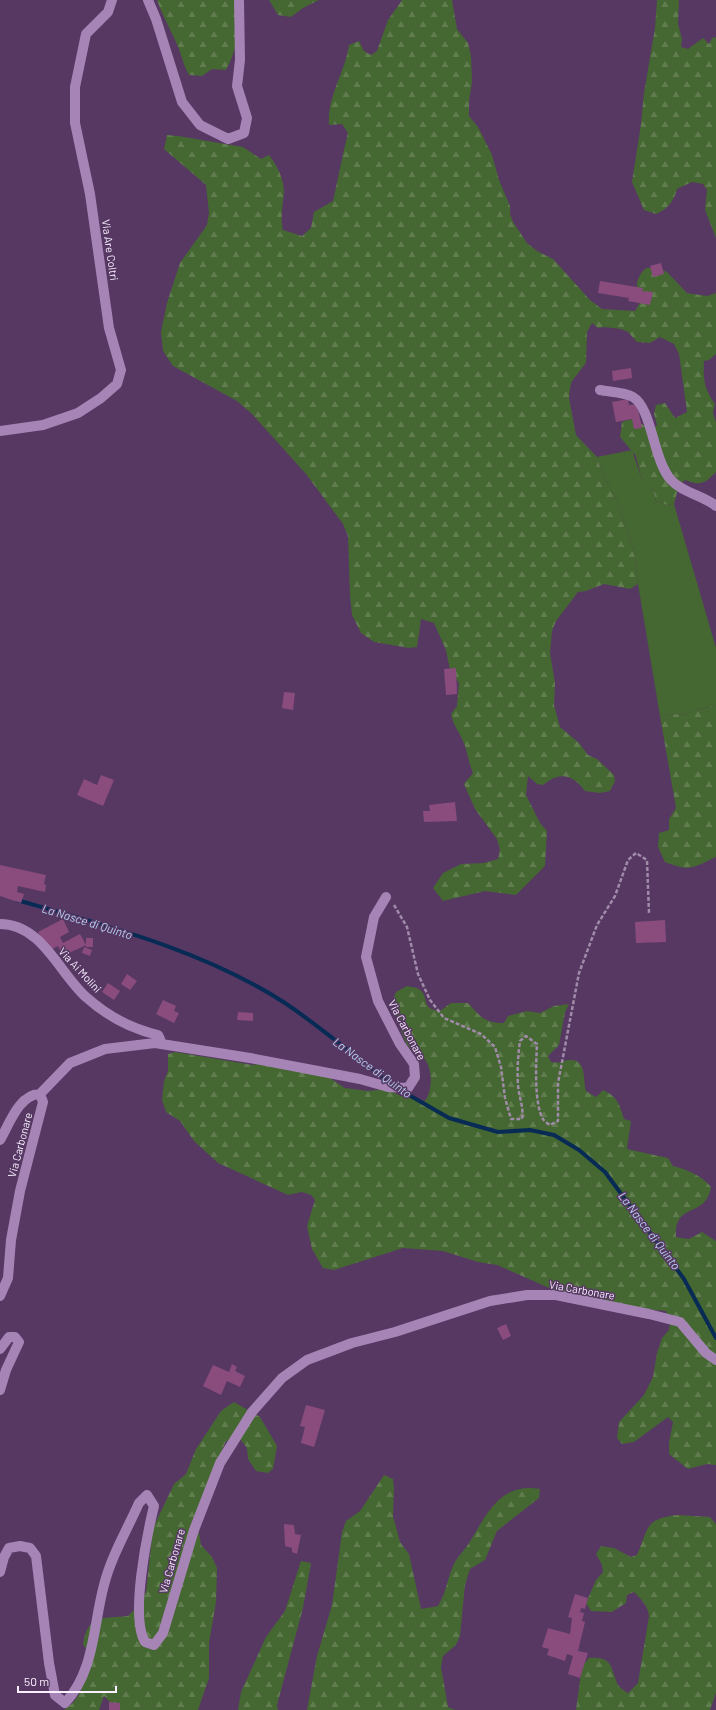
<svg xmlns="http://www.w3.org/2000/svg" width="716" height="1710" font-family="Barlow,sans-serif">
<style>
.grass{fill:#456731}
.forest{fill:url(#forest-firs)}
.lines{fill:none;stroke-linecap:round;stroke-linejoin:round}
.stream{stroke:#072b55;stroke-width:4}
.building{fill:#894c7d}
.path{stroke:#a08ba9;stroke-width:2.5;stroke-dasharray:4 2;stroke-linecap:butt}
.minor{stroke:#a685b6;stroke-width:10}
.labels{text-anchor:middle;stroke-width:3;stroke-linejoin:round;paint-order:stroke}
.street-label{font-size:11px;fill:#f9efff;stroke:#563863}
.water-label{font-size:12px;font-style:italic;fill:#b6cff1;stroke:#563863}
</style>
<defs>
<pattern id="forest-firs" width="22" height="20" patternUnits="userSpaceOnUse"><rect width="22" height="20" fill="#456731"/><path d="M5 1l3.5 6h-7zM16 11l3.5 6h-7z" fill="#617d50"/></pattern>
</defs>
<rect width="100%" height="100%" fill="#563863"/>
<path class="grass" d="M632,450L641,477L653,490L656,501L667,505L674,504L716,648V705L681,715L674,714L660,716L638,584L634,551L615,497L602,473L597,457Z"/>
<path class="forest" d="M157,0H241C241,24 238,48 226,70L212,69L202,76L189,75C184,66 182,58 179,49C172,32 163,17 157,0Z
M269,0H319L303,8L291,17L278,15Z
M402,0H452L457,29L468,43L471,56L472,82L469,101V116L478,127L492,155L499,180L510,206V214L513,222L527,243L537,251L553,259L590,300L602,309L635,311L641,301C635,288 635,278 646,268H655L667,272L687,293L707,296L716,293V354L709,360L704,361C703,380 704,388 715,404L713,413L716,422V472C704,484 701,486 685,480L679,485L674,504L667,505L656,501L653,490L641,477L636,456L620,437L622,422C637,416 639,423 651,431L657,425L654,414L656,405L665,403L675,418L687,412L679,354L674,344L660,337L650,343L637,342L628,332L621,329L604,327L598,328L592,323L587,332L586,363L572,381L570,388L569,398L576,435L597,457L602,473L615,497L634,551L638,584L630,589L604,584L586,591L578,592L556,621L552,631L550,653L555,683L554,705L560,727L579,743L588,755L597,759L614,775L615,781L610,791L600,793L585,791C573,774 559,771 543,785L537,784L528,776L526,795L540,823L547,831L545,866L516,895L485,891L443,901L433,888L443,873L461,864L484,863L498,859L500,850L497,839L475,809L464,784L473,773C469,764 468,755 465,746C461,734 453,726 451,714L457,706L459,683L450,670L446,650L434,623L421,619L417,647L409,648L374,642L361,633L352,615L350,596L348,536L343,524L306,474L252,414L237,401L173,366L163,351L161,332L167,303L180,263L207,225L209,213L206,185L164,149L167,135L178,136L243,147L261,159L269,155C277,165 284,179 284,192C283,205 280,217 283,230L302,236L311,228L314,212L333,201C338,179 342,156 348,133L342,124L329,125C327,96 345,73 349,45L359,41L364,51L371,55L377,51L388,20Z
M657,0H679L678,24L682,39L681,47L688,49L703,38L709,44L712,38L716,37V238L705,210L707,190L703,184L692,182L677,189C674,201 668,209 656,214L644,210L632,182L641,124L644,93L655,28Z
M716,705V857C693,868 690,872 665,862L658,847L659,833L669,830V819L676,808L660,716L674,714L681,715Z
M407,986C411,987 417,987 420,990C430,998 420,1009 440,1011L451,1003H468C481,1017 484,1023 504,1023L508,1016L527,1011L540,1013L554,1006L569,1004L565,1012L559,1045L548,1056L551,1062C563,1064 562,1060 570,1060C587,1059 583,1081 586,1091L596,1097L603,1090C617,1096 620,1105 624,1119L631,1121L627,1149L668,1158L673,1166C688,1170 701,1175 711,1187C706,1219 674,1201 676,1237L689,1239L702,1232L716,1241V1465L707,1464L688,1469L669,1454V1443L673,1422L668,1417L634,1442L622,1444L617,1438L619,1422L644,1395L653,1377L657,1353L662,1338L669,1330L670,1324L666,1311L612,1306L554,1290L497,1265L478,1262L443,1251L403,1248L334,1270L323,1268L312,1249L307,1226L315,1200L311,1195L302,1192L288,1195L218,1163L194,1141L180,1121L166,1112L162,1100L164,1081L168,1071V1054L175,1052L253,1065L260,1063L280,1066L289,1071H302L327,1076L345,1088L368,1091L386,1089L401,1096L425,1101C433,1090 433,1067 423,1057C418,1053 412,1051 408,1046C400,1033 397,1016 392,1002L396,992Z
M234,1402L260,1417L277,1446L273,1469L268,1473L256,1471L248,1459L247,1448L241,1440L226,1441L219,1457L198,1526L201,1545L212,1557L217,1568L216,1602L209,1643V1678L198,1710H118L104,1696L99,1710H64C85,1697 86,1674 88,1652L83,1644C88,1613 104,1619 128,1616L135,1609L146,1592L153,1528L174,1484L186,1474L196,1449L221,1411Z
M384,1475L393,1479L394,1488L393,1516L400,1542L409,1554L421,1609L438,1606C446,1593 447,1580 453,1566C456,1558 464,1551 469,1543C487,1514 500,1482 540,1489L539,1498L497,1531L485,1560L470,1569L465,1585L460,1636L456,1645L443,1656L441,1667L448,1707L455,1710H307L317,1656L332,1605L342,1532L346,1521L360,1511Z
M677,1515L710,1517L716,1524V1693L710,1710H576L582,1666L589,1658C614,1656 610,1668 618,1685C620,1688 625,1691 628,1693L638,1683L649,1616C648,1606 642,1600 634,1592L627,1595L626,1603L612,1612L591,1611L586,1603L596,1580L603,1572L602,1565L596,1554L601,1546L614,1548L631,1557L637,1555C649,1528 644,1519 677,1515Z
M301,1561L311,1563L303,1608L277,1705L278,1710H238L241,1692L266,1637L285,1611Z"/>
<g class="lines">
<path class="stream" d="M17,900C108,926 205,951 285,1003C322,1028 356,1057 391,1084
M402,1091L449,1118L498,1132L530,1130L554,1135L579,1150L605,1172L684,1279L716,1338"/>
</g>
<path class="building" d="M661,263L664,274L653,277L650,266Z
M600,281L643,288L642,291L653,292L650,305L628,301L629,298L598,293Z
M631,368L632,378L613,381L612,371Z
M628,399L629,405L637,404L642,428L634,429L632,419L616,422L612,402Z
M456,668L457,694L446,695L444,669Z
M284,692L295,693L293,710L282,708Z
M101,775L114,780L103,806L77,795L84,779L97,785Z
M455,802L457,821L424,822L423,811H430L429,805Z
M0,865L46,875L44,884L46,885L45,892L18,886L17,892L24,894L21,903L0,896Z
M63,919L69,932L60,937L63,943L80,934L86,945L67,954L65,950L61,952L58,946L49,951L38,932Z
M665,920L666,942L636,943L635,922Z
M86,938H93V947H86Z
M84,947L92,950L90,956L82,953Z
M127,974L137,981L130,990L121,984Z
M108,983L120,991L114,1000L102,992Z
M163,1000L176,1006L174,1011L179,1013L174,1023L156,1014Z
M238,1012L253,1013V1021L237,1020Z
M506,1324L511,1336L503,1340L497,1328Z
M232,1364L237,1367L235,1371L245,1376L240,1387L227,1381L221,1395L203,1386L213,1365L229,1372Z
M306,1405L325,1410L314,1447L301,1443L305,1427L300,1426Z
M284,1524L294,1525L295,1534L301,1535L297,1554L292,1552V1548L285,1546Z
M575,1594L588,1598L585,1609L581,1608L580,1612L584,1613L582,1621L585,1622L578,1651L588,1653L580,1678L568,1674L573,1656L567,1654L565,1661L547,1655L549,1649L542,1647L548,1628L570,1634L572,1618L568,1617Z
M109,1702L120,1703V1710H109Z"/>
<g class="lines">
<path class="path" d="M394,905L407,927L418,974L430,1000L444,1018L481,1034L495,1047L501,1067L505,1098L511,1119H522C524,1107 519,1098 518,1085C517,1070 518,1056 520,1041L526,1036L537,1044C536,1063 534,1104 543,1119C544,1121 548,1124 550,1125L558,1121V1083L579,973L597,925L615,896L628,860L636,853L647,860L649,913"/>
<path class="minor" d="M148,0L156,19L182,102L200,125L228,139L244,133L247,118L237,86L240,60L239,0
M600,390C610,392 624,392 633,397C652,408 653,460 671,480C683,493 702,495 716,506
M0,431L43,425L78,413L101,398L117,384L121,370L109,328L90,194L75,123V87L86,34L108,12L112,0
M0,924C42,924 59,973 86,997C106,1015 132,1029 158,1035L160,1039L155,1043
M40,1094L70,1063L105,1049L155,1043L250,1058L360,1079L388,1087L408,1088L415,1077L414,1064L400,1044L378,1001L366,957L374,917L386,897
M0,1140C9,1125 19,1094 40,1094L43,1102L20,1191L11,1240L8,1278L0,1296
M0,1349L9,1337H15L19,1342L6,1370L0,1390
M0,1572L4,1557L9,1548L20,1546L30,1548L36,1556L49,1663L55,1695L65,1703C95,1671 93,1625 104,1585C111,1557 127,1530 139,1503L147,1495L154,1506C147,1535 130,1617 145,1642L154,1645L163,1633L194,1530L220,1463L252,1412L282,1378L307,1360L352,1343L395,1332L490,1301L527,1295H556L649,1314L680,1322L706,1353L716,1360"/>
</g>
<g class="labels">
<g class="street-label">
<text transform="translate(110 250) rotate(82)" y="4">Via Are Coltri</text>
<text transform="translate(80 970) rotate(47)" y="4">Via Ai Molini</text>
<text transform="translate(407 1030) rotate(62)" y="4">Via Carbonare</text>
<text transform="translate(20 1145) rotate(-75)" y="4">Via Carbonare</text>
<text transform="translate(582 1290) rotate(10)" y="4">Via Carbonare</text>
<text transform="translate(172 1561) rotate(-74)" y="4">Via Carbonare</text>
</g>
<g class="water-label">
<text transform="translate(87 922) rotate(17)" y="4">La Nasce di Quinto</text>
<text transform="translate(372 1068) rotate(36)" y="4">La Nasce di Quinto</text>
<text transform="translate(649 1231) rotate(53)" y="4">La Nasce di Quinto</text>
</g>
</g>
<path d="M18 1686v6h98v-6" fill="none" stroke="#f9efff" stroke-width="2"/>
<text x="24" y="1686" font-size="12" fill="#f9efff" stroke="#563863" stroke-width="3" paint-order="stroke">50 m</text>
</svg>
